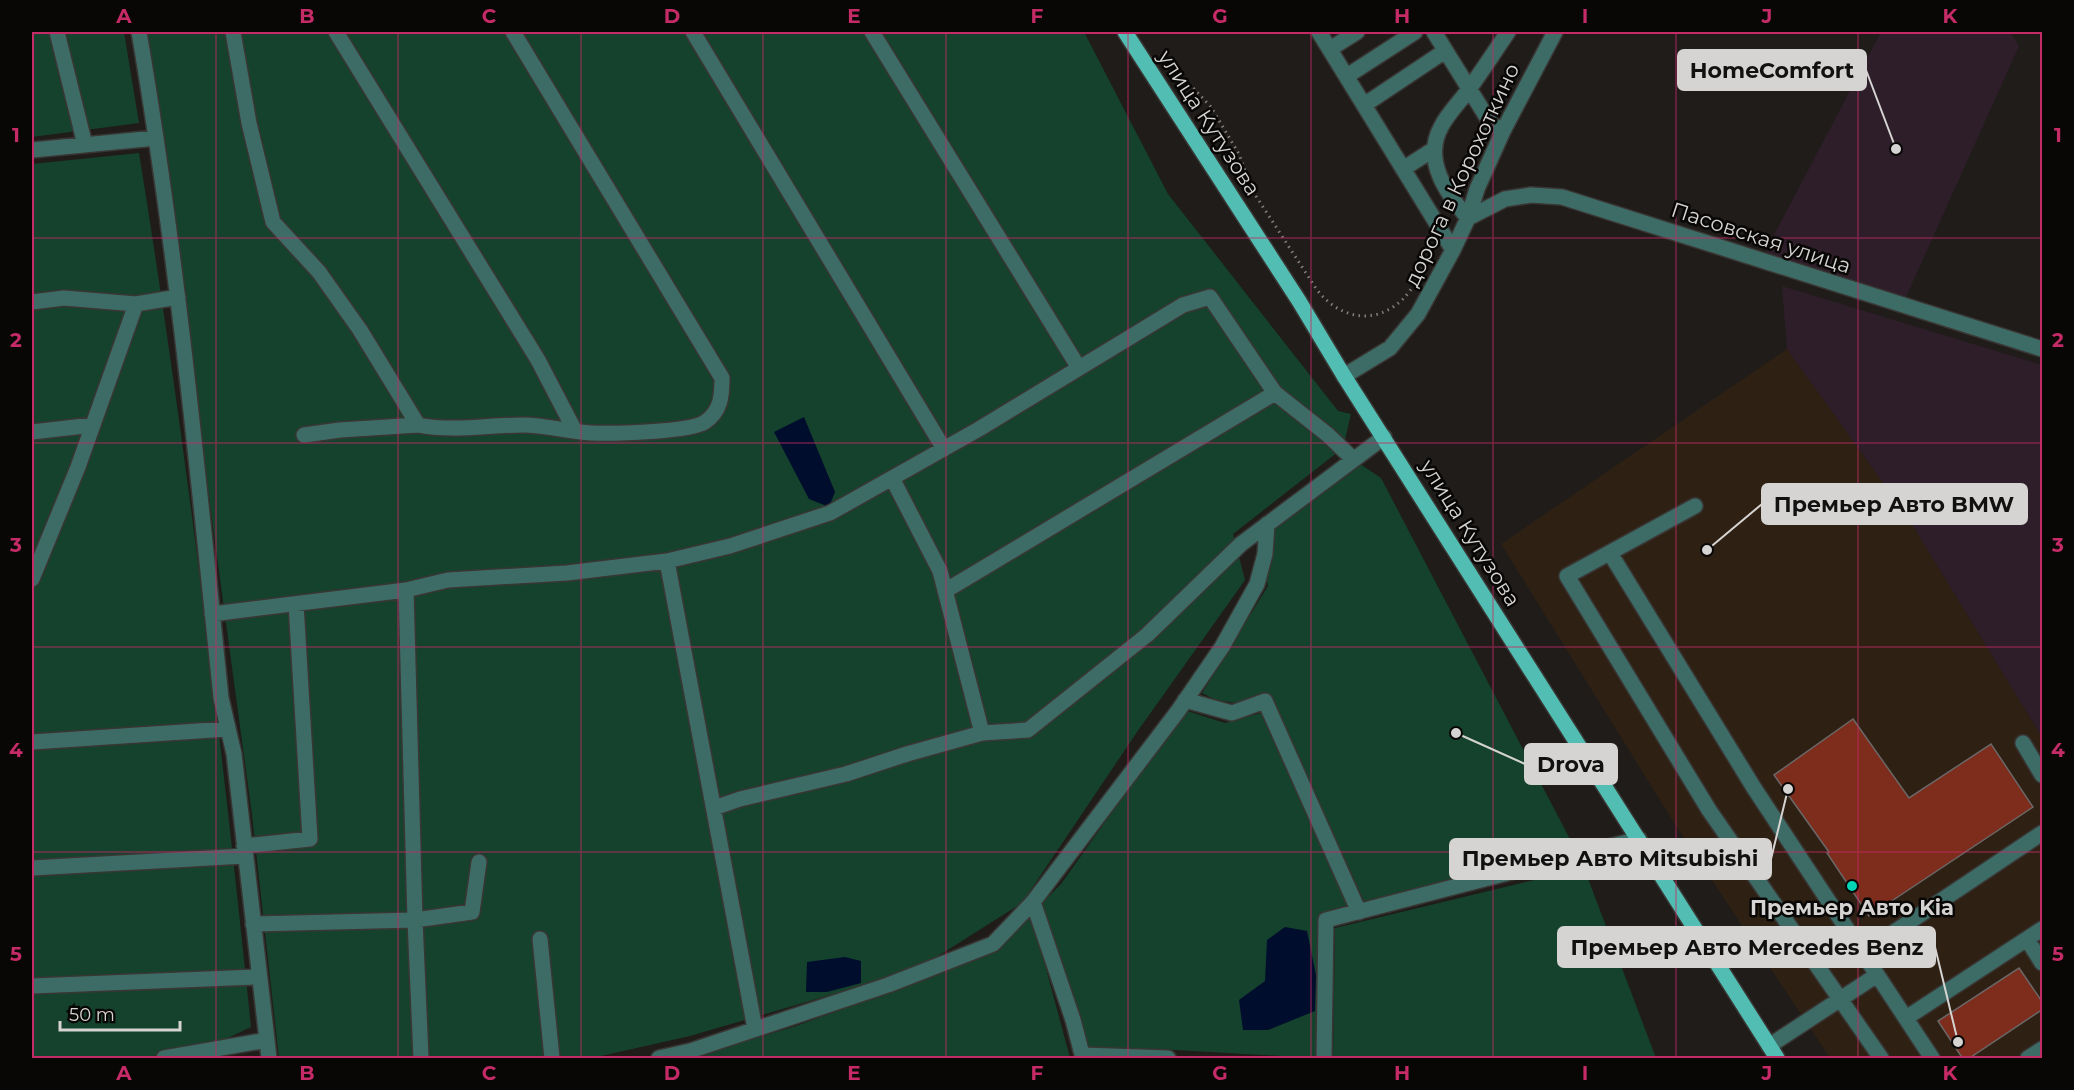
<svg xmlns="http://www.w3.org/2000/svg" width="2074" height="1090" font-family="Montserrat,sans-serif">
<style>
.commercial{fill:#2e2114}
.industrial{fill:#2e1e29}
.green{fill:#15422d}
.water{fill:#000d2d}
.building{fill:#7e2c1c;stroke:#6b6766;stroke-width:1.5}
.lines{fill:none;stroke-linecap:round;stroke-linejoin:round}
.minor-casing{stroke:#393634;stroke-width:18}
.major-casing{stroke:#393634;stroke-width:18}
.path{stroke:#817e7c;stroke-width:3;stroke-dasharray:1.5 4.5;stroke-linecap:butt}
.minor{stroke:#3d6c67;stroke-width:15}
.major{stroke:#52bdb2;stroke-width:15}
.grid{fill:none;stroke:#c42b67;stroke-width:1.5;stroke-opacity:0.55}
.poi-dot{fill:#03d5b6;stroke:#080706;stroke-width:2}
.labels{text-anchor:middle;stroke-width:5;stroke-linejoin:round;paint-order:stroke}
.street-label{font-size:21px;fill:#d6d4d2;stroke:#080706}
.poi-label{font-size:21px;font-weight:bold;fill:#d6d4d2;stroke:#080706}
.leader{fill:none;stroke:#d6d4d2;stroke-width:2}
.callout-dot{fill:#d6d4d2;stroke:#080706;stroke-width:2}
.callout{fill:#d6d4d2;stroke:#d6d4d2;stroke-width:2}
.callout-label{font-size:22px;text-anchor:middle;font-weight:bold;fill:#111}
.neatline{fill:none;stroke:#c42b67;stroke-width:2}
.grid-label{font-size:20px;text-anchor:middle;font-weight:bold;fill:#c42b67}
</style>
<rect width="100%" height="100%" fill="#1f1c1a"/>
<path class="commercial" d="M1787,349L1907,516L2042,737V1058H1830L1676,826L1501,544Z"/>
<path class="industrial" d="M1881,32H2010L2019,46L1906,297L1765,252Z
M1782,286L2042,365V737L1907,516L1787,349Z"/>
<path class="green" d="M32,32H124L139,123L32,137Z
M146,32H1084L1168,194L1338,411L1351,414L1343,448L1233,534L1245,580L1137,732L1022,903L916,970L690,1036L592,1058H279L252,815Z
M139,153C186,443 221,735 251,1027L211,1046L142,1058H32V164Z
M1357,462L1381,478L1571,841L1522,863L1364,901L1269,694L1242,704L1216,700L1202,693L1268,586L1258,540Z
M1187,711L1225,723L1261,713L1348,905L1320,913L1319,1058L1175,1050L1084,1048L1042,903L1061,884L1144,767Z
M1584,868L1656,1058H1382L1333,1057L1335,928Z
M1032,916L1070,1058H701L700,1054L796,1026L917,982L998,948Z"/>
<path class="water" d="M804,417L835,492L829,507L809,499L774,432Z
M1285,927L1307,931L1316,975L1315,1011L1268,1030H1243L1239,1000L1265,981L1267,940Z
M845,957L861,961V983L827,992H806L807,962Z"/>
<path class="building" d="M1853,719L1909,798L1991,744L2033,807L1869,916L1827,853L1829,852L1774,775Z
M2019,968L2043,1003V1009L1968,1059H1963L1938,1021Z"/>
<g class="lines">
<g class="minor-casing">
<path id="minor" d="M57,32L85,145
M139,32C177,252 198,475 221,698L234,754L267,1040L164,1058
M233,32L249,123L273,222L319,272L360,330L418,425L340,430L304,435
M336,32L538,360L575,431
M693,32L944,449
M872,32L1079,368
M1319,32L1453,250
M1434,32L1491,124L1503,131
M1508,32C1495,51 1482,71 1469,89C1460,102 1448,113 1441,127C1423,160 1446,193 1468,218L1505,199L1531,195L1562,197L2042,349
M1330,49L1357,32
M1347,76L1415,32
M1364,105L1445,51
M32,150L156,138
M1403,169L1434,149
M32,302L64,298L136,304
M1344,376L1390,348L1418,314L1453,250L1468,218L1477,189L1503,131L1555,32
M418,425C453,432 488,425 523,425C546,425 569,432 591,433C611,434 691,432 705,422C721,411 722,396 722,378L513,32
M32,432L93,425
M892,478L940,571L982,733L1028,730L1147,635L1241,544L1384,437
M1695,506L1567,576L1709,810L1881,1058
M1610,553L1754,788L1932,1058
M32,579L78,467L136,304L178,297
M406,590L415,920L472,912L479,862
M945,591L1275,393
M212,614L406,590L448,580L567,573L667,561
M1185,700L1232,713L1265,701L1359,912
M32,742L228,729
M2023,743L2042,775
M714,808L740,799L846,774L907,754L982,733
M244,846L310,839L296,604
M32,868L245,856
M253,924L415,920L421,1058
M540,939L552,1058
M2027,939L2042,963
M1863,953L2042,833
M32,986L259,977
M1906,1018L2042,929
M755,1029L667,561L730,546L830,513L979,429L1183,305L1210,297L1275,393L1328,435L1353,459
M267,1040L269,1058
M1769,1046L1877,975
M690,1051L888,985L993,944L1033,902
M1082,1055L1168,1058
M659,1058L690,1051L691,1058
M1083,1058L1073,1020L1033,902L1178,711L1222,647L1257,584L1265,554L1267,524
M1324,1058L1326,920L1639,839
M2028,1058L2042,1049"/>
</g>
<g class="major-casing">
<path id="major" d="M1125,32L1299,301L1344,376L1777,1058"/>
</g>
<path class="path" d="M1181,75L1211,107L1239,154L1252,190L1317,290C1340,319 1375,326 1403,299C1415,287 1423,268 1431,254"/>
<use href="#minor" class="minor"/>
<use href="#major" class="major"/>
</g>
<path class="grid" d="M216,32V1058M398,32V1058M581,32V1058M763,32V1058M946,32V1058M1128,32V1058M1311,32V1058M1493,32V1058M1676,32V1058M1858,32V1058M32,238H2042M32,443H2042M32,647H2042M32,852H2042"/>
<circle class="poi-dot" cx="1852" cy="886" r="6"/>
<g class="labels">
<g class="street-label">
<text transform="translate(1209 123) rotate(57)" y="7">улица Кутузова</text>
<text transform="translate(1462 175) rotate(-65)" y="7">дорога в Корохоткино</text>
<text transform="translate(1761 238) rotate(18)" y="7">Пасовская улица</text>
<text transform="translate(1470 533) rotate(58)" y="7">улица Кутузова</text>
</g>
<g class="poi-label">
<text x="1852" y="915">Премьер Авто Kia</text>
</g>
</g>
<path class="leader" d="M1896 149L1866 70M1707 550L1762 504M1456 733L1525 764M1788 789L1771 859M1958 1042L1935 947"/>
<g class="callout-dot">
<circle cx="1896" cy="149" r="6"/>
<circle cx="1707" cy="550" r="6"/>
<circle cx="1456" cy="733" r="6"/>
<circle cx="1788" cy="789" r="6"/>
<circle cx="1958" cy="1042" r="6"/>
</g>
<g class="callout">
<rect x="1678" y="50" width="188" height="40" rx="6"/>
<rect x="1762" y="484" width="265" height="40" rx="6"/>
<rect x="1525" y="744" width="92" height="40" rx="6"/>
<rect x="1450" y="839" width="321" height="40" rx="6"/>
<rect x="1558" y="927" width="377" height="40" rx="6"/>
</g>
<g class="callout-label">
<text x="1772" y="78">HomeComfort</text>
<text x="1894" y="512">Премьер Авто BMW</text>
<text x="1571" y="772">Drova</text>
<text x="1610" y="866">Премьер Авто Mitsubishi</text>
<text x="1747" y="955">Премьер Авто Mercedes Benz</text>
</g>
<rect width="2074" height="1090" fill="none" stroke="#080706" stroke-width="66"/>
<path d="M60 1021v9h120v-9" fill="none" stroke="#d6d4d2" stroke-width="3"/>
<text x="69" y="1021" font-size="18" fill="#d6d4d2" stroke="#080706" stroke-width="4.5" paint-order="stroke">50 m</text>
<rect x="33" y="33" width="2008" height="1024" class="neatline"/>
<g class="grid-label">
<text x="124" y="23">A</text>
<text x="307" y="23">B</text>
<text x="489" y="23">C</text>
<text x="672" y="23">D</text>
<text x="854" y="23">E</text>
<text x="1037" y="23">F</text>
<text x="1220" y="23">G</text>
<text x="1402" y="23">H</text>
<text x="1585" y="23">I</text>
<text x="1767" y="23">J</text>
<text x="1950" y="23">K</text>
<text x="16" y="142">1</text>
<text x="2058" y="142">1</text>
<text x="16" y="347">2</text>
<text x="2058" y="347">2</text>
<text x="16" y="552">3</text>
<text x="2058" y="552">3</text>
<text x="16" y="757">4</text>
<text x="2058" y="757">4</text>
<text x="16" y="961">5</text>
<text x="2058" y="961">5</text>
<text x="124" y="1080">A</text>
<text x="307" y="1080">B</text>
<text x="489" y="1080">C</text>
<text x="672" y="1080">D</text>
<text x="854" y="1080">E</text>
<text x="1037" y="1080">F</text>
<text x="1220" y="1080">G</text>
<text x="1402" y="1080">H</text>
<text x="1585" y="1080">I</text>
<text x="1767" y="1080">J</text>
<text x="1950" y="1080">K</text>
</g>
</svg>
